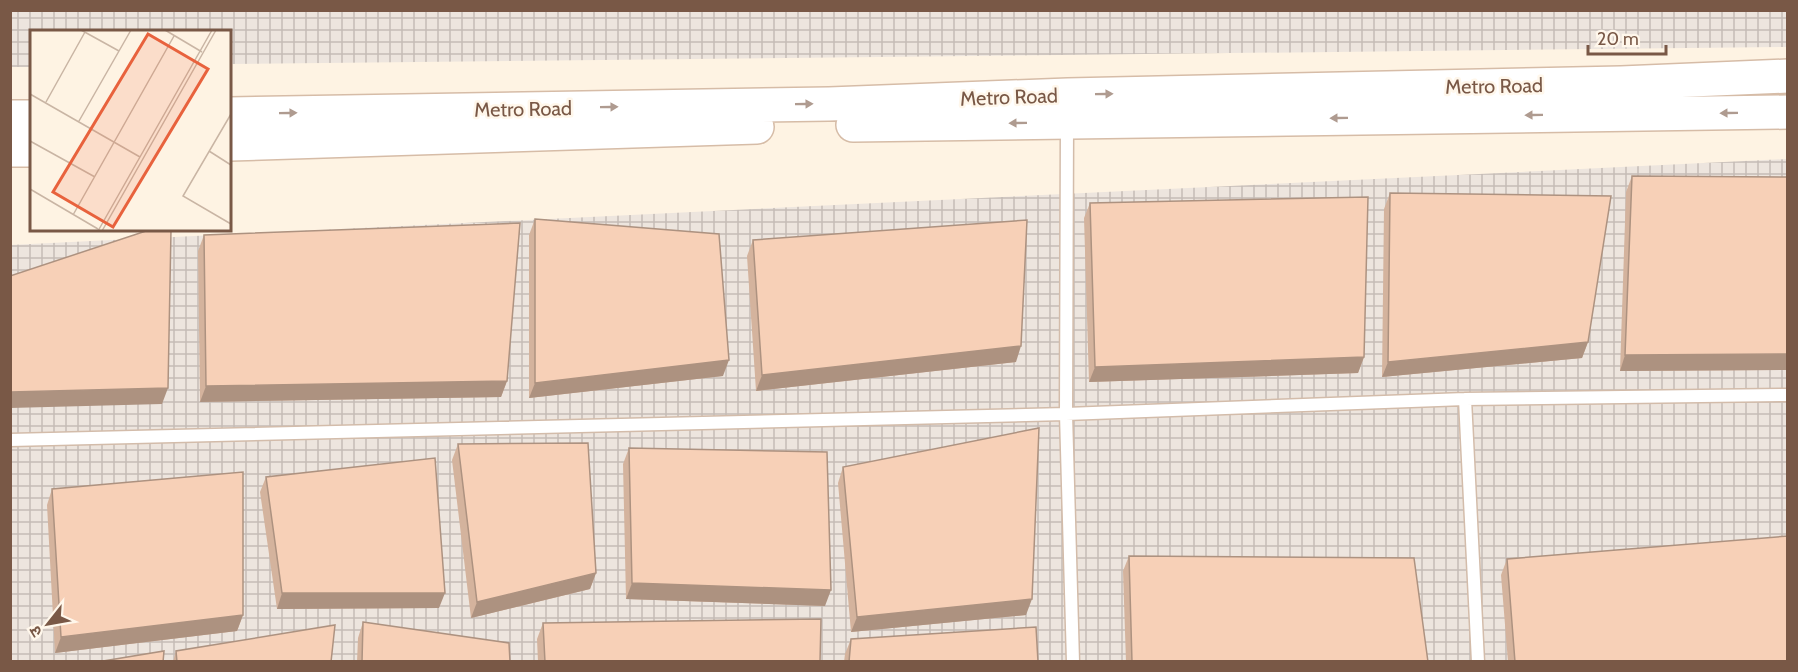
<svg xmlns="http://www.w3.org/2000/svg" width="1798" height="672" font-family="Cabin,'Noto Sans Devanagari',sans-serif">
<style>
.industrial{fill:url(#industrial-grid)}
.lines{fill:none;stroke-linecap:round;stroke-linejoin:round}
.lane-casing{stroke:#d3bcaa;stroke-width:15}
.secondary-casing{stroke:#d6bca7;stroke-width:36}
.lane{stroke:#fff;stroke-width:12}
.secondary{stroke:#fff;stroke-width:33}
.wall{fill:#d4b39d}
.shaded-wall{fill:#ad9280}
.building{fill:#f7d0b7;stroke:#ad9280;stroke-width:1.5}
.oneway{fill:#af9b90}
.labels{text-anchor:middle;stroke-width:5;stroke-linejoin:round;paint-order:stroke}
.street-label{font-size:20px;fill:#795846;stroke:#fff7eb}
.inset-road{fill:none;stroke:#c9b5a4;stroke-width:1.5}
.view{fill:#e8623d;fill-opacity:0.15;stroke:#e8623d;stroke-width:3}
.inset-edge{fill:none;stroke:#795846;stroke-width:3}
</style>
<defs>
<pattern id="industrial-grid" width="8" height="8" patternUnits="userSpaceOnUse" patternTransform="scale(1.5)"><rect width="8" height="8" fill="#ede5de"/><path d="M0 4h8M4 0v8" fill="none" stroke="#c5bcb6"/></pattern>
</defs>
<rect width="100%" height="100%" fill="#fef3e3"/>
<path class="industrial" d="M1787,10V47L230,64V32H32L31,67H10L11,10Z
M1787,159V661H11L10,245Z"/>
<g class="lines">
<g class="lane-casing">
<path id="lane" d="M1067,123L1066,414L1073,662
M1465,399L1478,662
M10,440L1066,414L1465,399L1788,395"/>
</g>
<g class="secondary-casing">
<path id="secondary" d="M230,114L829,104L1068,95L1621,83L1788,76
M10,117H32
M853,125L1788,112
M230,144L757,127
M10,150H32"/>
</g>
<use href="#lane" class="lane"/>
<use href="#secondary" class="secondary"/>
</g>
<path class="wall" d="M1632,176L1788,177V370L1620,371L1626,192Z
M1390,193L1588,342L1582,358L1382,377L1384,209Z
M1090,203L1364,357L1358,373L1089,382L1084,218Z
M535,219L723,376L529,398V235Z
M204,235L507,381L501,397L200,402L198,251Z
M753,240L1016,362L756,391L747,256Z
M458,444L596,573L590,589L471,618L452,460Z
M629,448L825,606L626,599L623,464Z
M843,467L1026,615L851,632L838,483Z
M266,477L439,608L277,609L260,492Z
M52,489L243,615L237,631L55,653L47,505Z
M1129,556L1428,662H1126L1123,571Z
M1507,559L1788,662H1508L1501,575Z
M363,622L510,662H357L358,638Z
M543,623L820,662H538L537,639Z
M851,639L1038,662H844L845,654Z
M176,651L331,662H173Z"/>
<path class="shaded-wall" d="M1588,342L1582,358L1382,377L1388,362Z
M1021,346L1016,362L756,391L762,375Z
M1788,354V370L1620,371L1625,355Z
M1364,357L1358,373L1089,382L1095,367Z
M729,360L723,376L529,398L535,383Z
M507,381L501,397L200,402L206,386Z
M168,388L162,404L10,408V392Z
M596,573L590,589L471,618L477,602Z
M632,583L831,590L825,606L626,599Z
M282,593H445L439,608L277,609Z
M1032,599L1026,615L851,632L857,617Z
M243,615L237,631L55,653L61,637Z"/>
<path class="building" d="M1632,176L1788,177V354L1625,355Z
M1390,193L1611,196L1588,342L1388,362Z
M1368,197L1364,357L1095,367L1090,203Z
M535,219L719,234L729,360L535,383Z
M1027,220L1021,346L762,375L753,240Z
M520,223L507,381L206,386L204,235Z
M149,230H171L168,388L10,392V276Z
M1039,428L1032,599L857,617L843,467Z
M588,443L596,573L477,602L458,444Z
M629,448L827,452L831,590L632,583Z
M435,458L445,593H282L266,477Z
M243,472V615L61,637L52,489Z
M1788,536V662H1515L1507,559Z
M1129,556L1414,558L1428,662H1132Z
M821,619L820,662H545L543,623Z
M363,622L509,643L510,662H362Z
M335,625L331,662H177L176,651Z
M1036,627L1038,662H849L851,639Z
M164,651L163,662H97Z"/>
<defs><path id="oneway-solid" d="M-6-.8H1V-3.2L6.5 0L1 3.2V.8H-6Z" transform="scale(1.5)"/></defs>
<g class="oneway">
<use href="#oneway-solid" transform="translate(1104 94) rotate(-1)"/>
<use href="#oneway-solid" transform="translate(804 104) rotate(-1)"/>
<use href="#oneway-solid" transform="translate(609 107) rotate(-1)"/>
<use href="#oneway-solid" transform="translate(288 113) rotate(-1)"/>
<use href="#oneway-solid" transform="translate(1729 113) rotate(179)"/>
<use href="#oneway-solid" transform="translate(1534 115) rotate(179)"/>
<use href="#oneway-solid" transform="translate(1339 118) rotate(179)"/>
<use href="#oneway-solid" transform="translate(1018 123) rotate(179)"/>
</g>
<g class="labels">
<g class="street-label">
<text transform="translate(1494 86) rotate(-1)" y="7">Metro Road</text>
<text transform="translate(1009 97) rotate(-2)" y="7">Metro Road</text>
<text transform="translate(523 109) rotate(-1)" y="7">Metro Road</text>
</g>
</g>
<g transform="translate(30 30)">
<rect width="201" height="201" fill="#fef3e3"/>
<path class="inset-road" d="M51,0L89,21M135,0L172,22M0,64L110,127M16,72L55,2M201,84L153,166L201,194M49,91L101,0M0,111L65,147M179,121L201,135M0,159L68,199M43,185L144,6M68,201L182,0M72,201L186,0"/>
<path class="view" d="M118,4L178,39L83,197L23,162Z"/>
<rect width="201" height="201" class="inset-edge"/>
</g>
<rect width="1798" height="672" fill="none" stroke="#795846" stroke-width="24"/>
<g transform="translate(48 624) rotate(239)" stroke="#fff7eb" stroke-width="4.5" paint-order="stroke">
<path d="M0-4.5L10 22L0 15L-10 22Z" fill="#795846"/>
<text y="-9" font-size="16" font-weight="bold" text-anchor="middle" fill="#795846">उ</text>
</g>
<path d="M1588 45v9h78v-9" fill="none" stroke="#795846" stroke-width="3"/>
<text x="1597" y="45" font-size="18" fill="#795846" stroke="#fff7eb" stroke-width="4.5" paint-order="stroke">20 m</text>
</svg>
